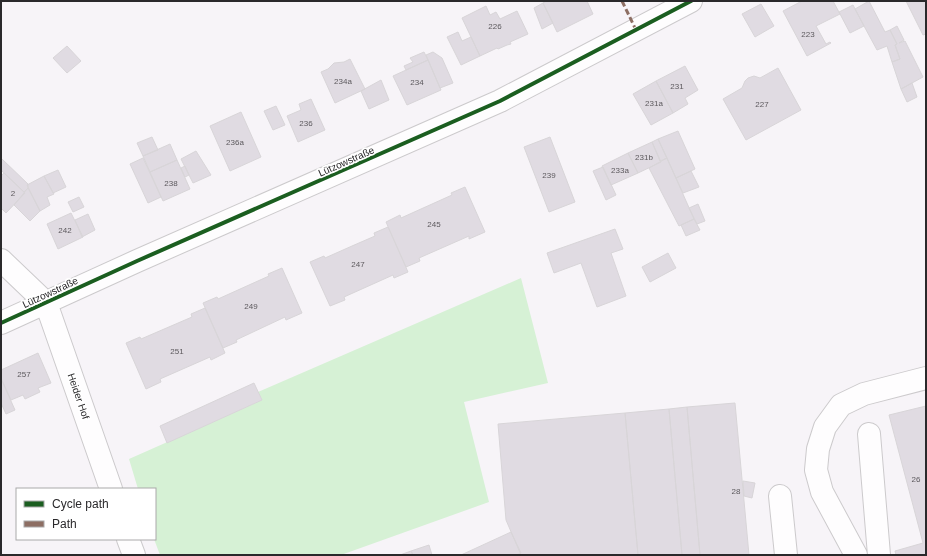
<svg xmlns="http://www.w3.org/2000/svg" width="927" height="556" font-family="Helvetica,sans-serif">
<style>
.grass{fill:#d6f1d5}
.building{fill:#e0dbe2;stroke:#d8d5d8}
.lines{fill:none;stroke-linecap:round;stroke-linejoin:round}
.minor-casing{stroke:#cccacc;stroke-width:24}
.minor{stroke:#fefdfe;stroke-width:22}
.quiet{stroke:#8d6e63;stroke-width:3;stroke-dasharray:6 3;stroke-linecap:butt}
.cycleway-casing{stroke:#fff;stroke-width:6}
.cycleway{stroke:#1b5e20;stroke-width:4}
.labels{text-anchor:middle;stroke-width:3.5;stroke-linejoin:round;paint-order:stroke}
.number-label{font-size:8px;fill:#5c595d}
.street-label{font-size:10px;fill:#2a292b;stroke:#fff}
</style>
<rect width="100%" height="100%" fill="#f7f4f8"/>
<path class="grass" d="M521,278L548,383L464,402L489,502L341,555H160L154,539L155,489H138L129,459L262,400L258,392Z"/>
<path class="building" d="M546,1H587L593,14L557,32L543,3Z
M802,1H833L840,14L816,26L826,44L830,42L831,43L807,56L783,11Z
M869,1L885,32L890,30L897,44L895,45L900,59L892,62L887,46L877,50L864,26L855,9Z
M906,1H926V34L923,35Z
M543,3L553,23L542,29L534,8Z
M761,4L774,26L755,37L742,14Z
M853,5L864,26L850,33L839,12Z
M486,6L490,15L496,12L500,19L517,11L528,34L510,42L511,44L507,45L498,49L497,48L480,56L462,18Z
M897,26L904,40L899,43L905,41L923,77L901,89L892,62L900,59L895,45L897,44L890,30Z
M458,32L462,41L471,37L480,56L461,65L447,37Z
M67,46L81,61L67,73L53,58Z
M424,52L428,60L406,70L404,66L413,62L410,58Z
M433,52L442,58L453,83L440,88L426,55Z
M350,59L365,89L335,103L321,72L328,69L334,63L344,62Z
M428,60L441,90L407,105L393,76Z
M685,66L698,90L685,98L688,104L673,113L656,81Z
M778,68L801,110L746,140L723,99L742,88L745,81L748,78L754,76L760,78Z
M381,80L389,100L369,109L361,91Z
M656,81L673,113L651,125L633,94Z
M912,83L917,97L907,102L901,89Z
M311,99L325,130L298,142L287,116L301,110L299,104Z
M276,106L285,125L273,130L264,111Z
M241,112L261,157L230,171L210,126Z
M678,131L695,169L676,178L658,139Z
M152,137L158,150L143,156L137,143Z
M550,137L575,202L549,212L524,147Z
M658,139L667,158L660,161L652,142Z
M652,142L661,162L638,173L628,153Z
M170,144L177,160L150,172L143,156Z
M196,151L211,175L193,183L181,159Z
M628,153L638,173L611,185L602,166Z
M143,158L161,197L148,203L130,164Z
M667,158L694,219L679,226L649,168Z
M2,159L28,184V188L24,192L1,170V161Z
M177,160L190,189L163,201L150,172Z
M185,166L189,175L185,177L181,168Z
M603,167L616,195L606,200L593,171Z
M58,170L66,187L53,193L44,176Z
M691,171L699,187L683,193L676,178Z
M4,173L25,193L6,213L1,208V176Z
M44,176L54,194L47,197L50,205L40,211L27,185Z
M465,187L485,232L469,239V236L419,258L420,261L406,267L386,222L400,215L401,218L452,195L451,193Z
M28,188L40,211L30,221L14,205Z
M79,197L84,207L73,212L68,202Z
M698,204L705,221L697,224L689,208Z
M71,213L83,237L58,249L47,224Z
M88,214L95,230L82,237L75,220Z
M694,219L700,230L686,236L681,225Z
M388,227L408,272L394,278L393,275L344,297L345,300L330,306L310,262L324,256L325,258L352,246L375,236L374,233Z
M615,229L623,249L611,253L626,296L597,307L581,263L554,273L547,253Z
M668,253L676,268L650,282L642,267Z
M282,268L302,313L286,320L285,317L236,340L237,342L223,348L203,303L217,297L218,299L269,276L268,274Z
M205,308L225,353L211,360L210,357L160,379L161,382L146,389L126,343L140,337L141,339L192,317L191,314Z
M38,353L51,383L38,388L40,392L25,399L23,395L11,400L1,378V370Z
M2,381L15,410L6,414L1,403V382Z
M254,383L262,400L167,443L160,426Z
M735,403L749,555H700L687,407Z
M926,406V555H896L895,551L923,543L889,415Z
M687,407L700,555H682L669,409Z
M669,409L682,555H638L625,413Z
M625,413L638,555H521L506,520L498,424Z
M743,481L755,483L752,498L744,496Z
M511,532L521,553L517,555H461Z
M429,545L432,555H413L411,551Z
M411,551L413,555H400Z"/>
<g class="lines">
<g class="minor-casing">
<path id="minor" d="M1,260L46,303L111,489
M1,323L137,261L500,101L691,1
M869,434L879,555
M780,496L786,555
M128,539L134,555
M856,555L822,492L816,470L818,449L825,427L841,405L864,394L926,378"/>
</g>
<use href="#minor" class="minor"/>
<path class="quiet" d="M622,1L636,30"/>
<g class="cycleway-casing">
<path id="cycleway" d="M1,323L137,261L500,101L691,1"/>
</g>
<use href="#cycleway" class="cycleway"/>
</g>
<g class="labels">
<g class="number-label">
<text x="495" y="29">226</text>
<text x="808" y="37">223</text>
<text x="343" y="84">234a</text>
<text x="417" y="85">234</text>
<text x="677" y="89">231</text>
<text x="654" y="106">231a</text>
<text x="762" y="107">227</text>
<text x="306" y="126">236</text>
<text x="235" y="145">236a</text>
<text x="644" y="160">231b</text>
<text x="620" y="173">233a</text>
<text x="549" y="178">239</text>
<text x="171" y="186">238</text>
<text x="13" y="196">2</text>
<text x="434" y="227">245</text>
<text x="65" y="233">242</text>
<text x="358" y="267">247</text>
<text x="251" y="309">249</text>
<text x="177" y="354">251</text>
<text x="24" y="377">257</text>
<text x="916" y="482">26</text>
<text x="736" y="494">28</text>
</g>
<g class="street-label">
<text transform="translate(346 161) rotate(-24)" y="4">Lützowstraße</text>
<text transform="translate(50 292) rotate(-25)" y="4">Lützowstraße</text>
<text transform="translate(79 396) rotate(71)" y="4">Heider Hof</text>
</g>
</g>
<rect width="927" height="556" fill="none" stroke="#2a292b" stroke-width="4"/>
<rect x="16" y="488" width="140" height="52" fill="#ffffff" stroke="#aaa9aa"/>
<rect x="24" y="501" width="20" height="6" fill="#1b5e20" stroke="#aaa9aa"/>
<text x="52" y="508" font-size="12" fill="#2a292b">Cycle path</text>
<rect x="24" y="521" width="20" height="6" fill="#8d6e63" stroke="#aaa9aa"/>
<text x="52" y="528" font-size="12" fill="#2a292b">Path</text>
</svg>
